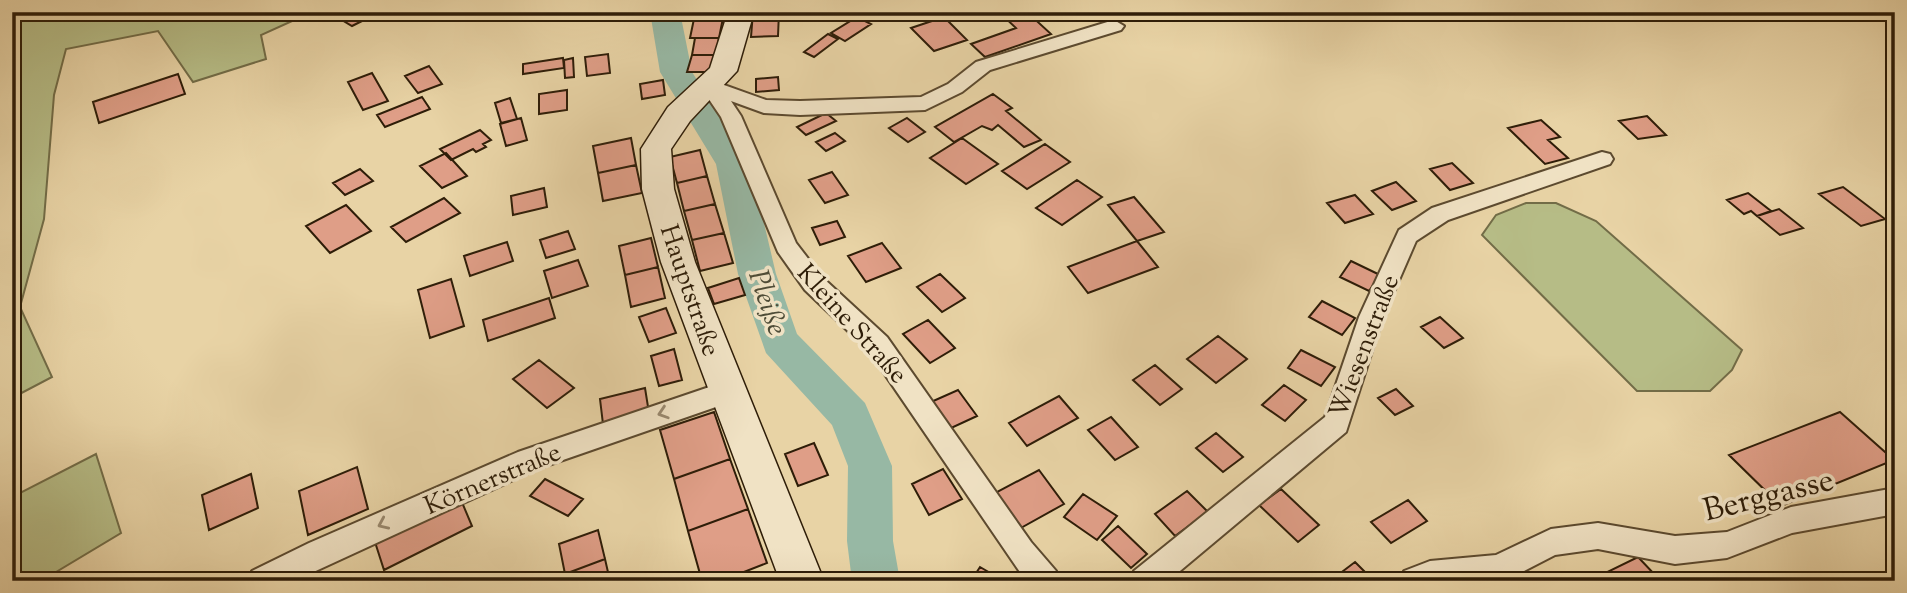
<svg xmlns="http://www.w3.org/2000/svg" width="1907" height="593" font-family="'Sorts Mill Goudy',serif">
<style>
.green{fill:#b6bc86;stroke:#726c47;stroke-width:2}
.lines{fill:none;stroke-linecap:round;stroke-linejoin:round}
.river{fill:#97b8a4;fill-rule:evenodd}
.building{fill:#df9e87;stroke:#2e1d08;stroke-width:2}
.street-casing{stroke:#5c4a2f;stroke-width:4}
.secondary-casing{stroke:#2e1d08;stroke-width:3}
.street{fill:#f0e2c4;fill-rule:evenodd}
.secondary{fill:#f0e2c4;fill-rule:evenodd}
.oneway{stroke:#99896f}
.labels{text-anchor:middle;stroke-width:7;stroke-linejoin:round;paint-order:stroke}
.street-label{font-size:26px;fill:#2e1d08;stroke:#f0e2c4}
.water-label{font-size:28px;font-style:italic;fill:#4e4c37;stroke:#f0e2c4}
.near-street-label{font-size:32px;fill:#2e1d08;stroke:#f0e2c4}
</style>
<rect width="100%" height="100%" fill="#e8d3a5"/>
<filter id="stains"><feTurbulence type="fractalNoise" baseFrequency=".00286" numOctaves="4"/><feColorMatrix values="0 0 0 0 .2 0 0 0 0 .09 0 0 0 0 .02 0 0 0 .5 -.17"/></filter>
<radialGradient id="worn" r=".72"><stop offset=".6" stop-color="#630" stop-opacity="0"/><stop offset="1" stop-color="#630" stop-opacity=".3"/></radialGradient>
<path class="green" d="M12,12H312L261,35L266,59L193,82L158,31L66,49L54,95L44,219L20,307L52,377L12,398Z
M1526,203H1556L1596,221L1742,350L1732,370L1710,391H1637L1482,235L1496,215Z
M96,454L121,533L41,581H12V497Z"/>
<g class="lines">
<path class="river" d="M650,12H680L692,72L750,164L776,274L797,334L865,403L892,466L893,541L900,581H852L847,541L848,466L832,425L766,353L738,274L716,164L660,72Z"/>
</g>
<path class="building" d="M346,12H380L352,26L337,17Z
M753,12H779L778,36L751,37Z
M999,12H1027L1051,34L985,57L971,44L1016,28Z
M724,13L719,38H690L695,14Z
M857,17L871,24L845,41L831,33Z
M944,17L967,40L934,51L911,28Z
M828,34L838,39L814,57L804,52Z
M695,38H719L716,55H692Z
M608,54L610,73L587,76L585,57Z
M692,55H716L712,72H687Z
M563,58L564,68L523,74V64Z
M573,58L574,77L565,78L564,60Z
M429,66L442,84L418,93L405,76Z
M372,73L388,101L363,110L348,82Z
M178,74L185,94L99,123L93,102Z
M778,77L779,90L756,92V79Z
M663,80L665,95L642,99L640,84Z
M567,90V110L539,114V94Z
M993,94L1012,108L1006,111L1041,140L1024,147L998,125L992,130L982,126L954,142L935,127Z
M422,97L430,109L385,127L377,115Z
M510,98L517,119L501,123L495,103Z
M826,113L836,121L806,135L797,127Z
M1647,116L1666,135L1638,139L1619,121Z
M521,118L527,140L506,146L500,124Z
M907,118L925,132L908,142L889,128Z
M1541,120L1560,137L1548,140L1568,158L1545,164L1508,128Z
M480,130L491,140L483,144L486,147L476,152L473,149L451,160L440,149Z
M835,133L845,141L826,151L816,142Z
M631,138L636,165L598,173L593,146Z
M962,138L998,164L966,184L930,158Z
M1045,144L1070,162L1027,189L1002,171Z
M700,150L707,176L677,183L670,157Z
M446,153L467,176L442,188L420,166Z
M1452,163L1473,183L1450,190L1430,169Z
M636,165L642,193L603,201L598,173Z
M360,169L373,181L345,195L333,183Z
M832,172L848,195L825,203L809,180Z
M707,176L715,204L684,211L677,183Z
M1077,180L1102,197L1062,225L1036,208Z
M1396,182L1416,201L1392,210L1372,191Z
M1843,187L1885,219L1861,226L1819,194Z
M544,188L547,207L513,215L511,196Z
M1748,193L1771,211L1757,216L1751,211L1744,214L1727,200Z
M1355,195L1373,214L1345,223L1327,203Z
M1134,197L1164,232L1137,241L1108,205Z
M444,198L460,213L406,242L391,227Z
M715,204L724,233L692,240L684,211Z
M346,205L371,231L330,253L306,226Z
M1779,209L1803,228L1780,235L1757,216Z
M837,221L845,237L820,245L812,228Z
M568,231L575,249L546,258L540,240Z
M724,233L733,263L700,271L692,240Z
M651,238L658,267L625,275L619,246Z
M1137,241L1158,267L1088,293L1068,267Z
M507,242L513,261L470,276L464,256Z
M882,243L901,268L866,282L848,256Z
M578,260L588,286L552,298L544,271Z
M1351,261L1380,275L1369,291L1340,277Z
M658,267L665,298L631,307L625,275Z
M940,274L965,298L942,312L917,287Z
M739,278L745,295L714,304L708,288Z
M451,279L464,326L430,338L418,290Z
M549,298L555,318L488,341L483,320Z
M1322,301L1355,318L1342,335L1309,317Z
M666,308L676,333L649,342L639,317Z
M1440,317L1463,338L1444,348L1421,327Z
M928,320L955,348L930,363L903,334Z
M1218,336L1247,359L1216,383L1187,359Z
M674,349L682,380L659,386L651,356Z
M1301,350L1335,367L1321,386L1288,368Z
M539,360L574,388L547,408L513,379Z
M1155,365L1182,389L1160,405L1133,380Z
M1284,385L1306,400L1285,421L1262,405Z
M645,388L649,413L603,424L600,399Z
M1396,389L1413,406L1395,415L1378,398Z
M958,390L977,416L949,429L931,402Z
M1059,396L1078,418L1027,446L1009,423Z
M714,412L730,459L674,479L660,430Z
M1840,412L1894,460L1781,506L1729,455Z
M1111,417L1138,447L1115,460L1088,430Z
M1216,433L1243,457L1223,472L1196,448Z
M814,443L828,475L798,486L785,454Z
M730,459L748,509L688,531L674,479Z
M357,467L368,509L308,535L299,491Z
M943,469L962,499L929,515L912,484Z
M1039,470L1064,504L1019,529L995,493Z
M251,474L258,508L209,530L202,495Z
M545,479L583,499L568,516L530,496Z
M1281,489L1319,525L1298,542L1259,505Z
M1187,491L1208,512L1175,536L1155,514Z
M1083,494L1117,516L1097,540L1064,517Z
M461,500L472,526L384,570L375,542Z
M1408,500L1427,521L1391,543L1371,522Z
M748,509L767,563L721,581H702L688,531Z
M1118,526L1147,554L1131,568L1102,540Z
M598,530L605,559L565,574L559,544Z
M1638,557L1657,577L1650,581H1603L1599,576Z
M605,559L610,581H566L565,574Z
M1355,562L1369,576L1363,581H1330Z
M980,567L1004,581H971Z"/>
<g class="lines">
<g class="street-casing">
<path id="street" d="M1114,20L1124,26L1121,30L990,70L962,92L925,110L800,115L764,113L731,101L741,116L796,243L823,278L887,337L1031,542L1056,571L1060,581H1026L869,351L805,290L778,252L721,117L700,86L703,82L710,80L766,100L800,101L921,97L948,84L976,62Z
M1602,152L1610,154L1613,159L1610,164L1448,220L1416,241L1383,317L1346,432L1168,581H1130L1134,571L1325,417L1359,317L1399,230L1432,208Z
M727,381L736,384L740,392L736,400L537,469L294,581H248L252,571L309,543L518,452Z
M1895,488V514L1792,533L1727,558L1675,564L1598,549L1555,555L1505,581H1400L1404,571L1430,561L1496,555L1551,529L1598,523L1675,536L1727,532L1791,507Z"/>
</g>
<g class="secondary-casing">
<path id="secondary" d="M728,12H754L737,71L690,121L671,149L674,189L695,262L824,581H780L661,262L642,189L641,149L668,107L710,68Z"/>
</g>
<use href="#street" class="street"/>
<use href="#secondary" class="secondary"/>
</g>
<defs><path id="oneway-chevron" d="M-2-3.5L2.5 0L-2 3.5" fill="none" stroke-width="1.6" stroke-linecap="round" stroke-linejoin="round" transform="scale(1.75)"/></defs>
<g class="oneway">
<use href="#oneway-chevron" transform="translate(663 413) rotate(162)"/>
<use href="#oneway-chevron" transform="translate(383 524) rotate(156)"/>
</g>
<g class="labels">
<g class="street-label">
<text transform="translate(691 290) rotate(71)" y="9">Hauptstraße</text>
<text transform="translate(853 323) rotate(48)" y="9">Kleine Straße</text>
<text transform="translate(1363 346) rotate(-69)" y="9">Wiesenstraße</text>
<text transform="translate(492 478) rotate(-23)" y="9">Körnerstraße</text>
</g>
<g class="water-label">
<text transform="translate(769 302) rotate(71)" y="10">Pleiße</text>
</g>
<g class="near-street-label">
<text transform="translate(1768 494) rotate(-14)" y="11">Berggasse</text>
</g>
</g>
<rect width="1907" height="593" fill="none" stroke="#e8d3a5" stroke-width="42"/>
<rect x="14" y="14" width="1879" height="565" fill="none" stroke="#2e1d08" stroke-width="3.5"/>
<rect x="21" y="21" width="1865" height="551" fill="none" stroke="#2e1d08" stroke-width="2"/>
<rect width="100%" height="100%" filter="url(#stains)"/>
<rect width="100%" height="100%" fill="url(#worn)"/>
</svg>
